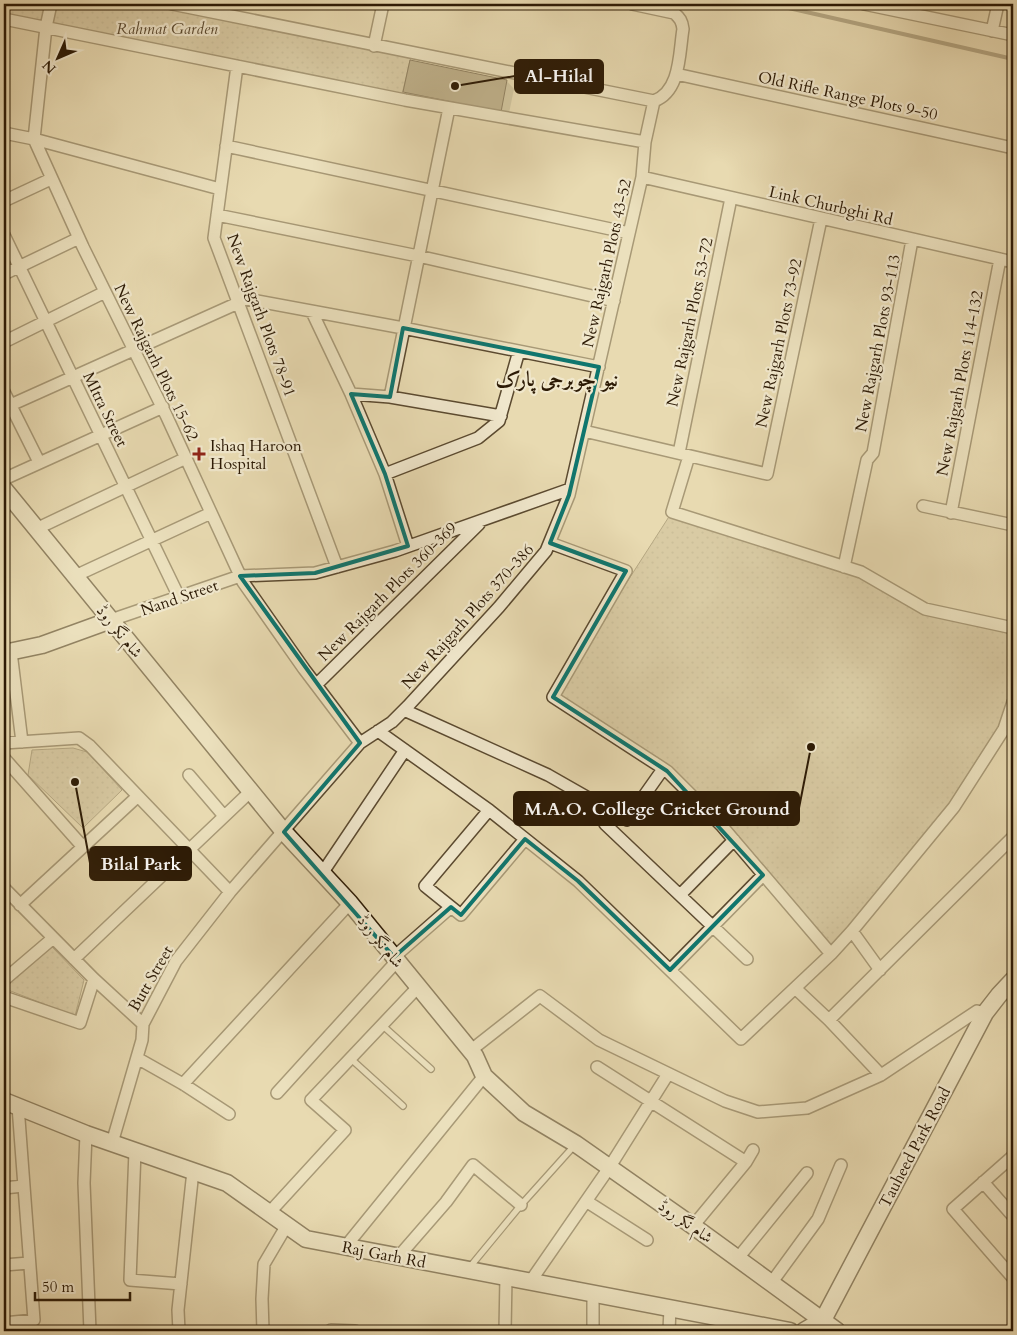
<svg xmlns="http://www.w3.org/2000/svg" width="1017" height="1335" font-family="Cardo,Amiri,serif">
<style>
.park{fill:url(#park-dots);stroke:#7a6a4c}
.shadow{fill:#0003}
.lines{fill:none;stroke-linecap:round;stroke-linejoin:round}
.stream{stroke:#766649;stroke-width:4}
.building{fill:#8e7e5e;stroke:#2c1a05}
.lane-casing{stroke:#5b4a30;stroke-width:8}
.street-casing{stroke:#5b4a30;stroke-width:14}
.secondary-casing{stroke:#2c1a05;stroke-width:19}
.lane{stroke:#f0e7cc;stroke-width:5.5}
.street{stroke:#f0e7cc;stroke-width:11}
.secondary{stroke:#f0e7cc;stroke-width:16}
.marked{fill:none;stroke:#0f766e;stroke-width:4;stroke-linejoin:round}
.poi-dot{fill:#8f2418;stroke:#f0e7cc;stroke-width:2}
.labels{text-anchor:middle;stroke-width:4.5;stroke-linejoin:round;paint-order:stroke}
.park-label{font-size:16px;font-style:italic;fill:#5b4a30;stroke:#f0e7cc}
.street-label{font-size:16px;fill:#2c1a05;stroke:#f0e7cc}
.poi-label{font-size:16px;fill:#2c1a05;stroke:#f0e7cc;text-anchor:start}
.district-label{font-size:21px;font-weight:bold;fill:#2c1a05;stroke:#f0e7cc}
.leader{fill:none;stroke:#2c1a05;stroke-width:2}
.callout-dot{fill:#2c1a05;stroke:#f0e7cc;stroke-width:2}
.callout{fill:#2c1a05;stroke:#2c1a05;stroke-width:2}
.callout-label{font-size:18px;text-anchor:middle;font-weight:bold;fill:#fff}
</style>
<defs>
<pattern id="park-dots" width="8" height="8" patternUnits="userSpaceOnUse" patternTransform="scale(1.25)"><rect width="8" height="8" fill="#c8b994"/><path d="M2 2h.1M6 6h.1" fill="none" stroke="#ac9e7e" stroke-width="1.8" stroke-linecap="round"/></pattern>
</defs>
<rect width="100%" height="100%" fill="#e8dab1"/>
<filter id="stains"><feTurbulence type="fractalNoise" baseFrequency=".004" numOctaves="4"/><feColorMatrix values="0 0 0 0 .2 0 0 0 0 .09 0 0 0 0 .02 0 0 0 .5 -.17"/></filter>
<radialGradient id="worn" r=".72"><stop offset=".6" stop-color="#630" stop-opacity="0"/><stop offset="1" stop-color="#630" stop-opacity=".3"/></radialGradient>
<path class="park" d="M4,4H167L411,56L401,99L4,20Z
M672,512L861,572L925,609L1013,628V699L1006,725L954,807L831,954L663,769L553,697Z
M73,748L87,752L122,790L83,828L28,775L32,750Z
M52,947L84,980L75,1016L8,990V983Z"/>
<path class="shadow" d="M507,81L514,89L508,118L412,99L405,91Z"/>
<g class="lines">
<path class="stream" d="M771,4L1013,59"/>
</g>
<path class="building" d="M410,60L507,80L501,112L403,92Z"/>
<g class="lines">
<g class="lane-casing">
<path id="lane" d="M382,1025L431,1069
M350,1058L403,1106
M469,1268L521,1205L574,1146"/>
</g>
<g class="street-casing">
<path id="street" d="M51,4L46,27L34,139L83,247L166,415L243,582L304,669L360,743
M172,4L654,101
M632,4L674,13C680,18 682,21 683,29C679,53 681,91 654,101
M864,4L1013,35
M4,19L405,100L645,142
M992,31L998,4
M374,46L383,4
M237,66L214,238L337,567
M676,74L1013,148
M4,133L34,139L220,189
M226,146L629,233
M642,177L1013,262
M4,201L51,179
M217,215L418,256L614,301
M4,235L179,597
M4,274L79,238
M236,297L403,328L599,367
M312,312L351,394L385,474L408,546
M4,342L105,292
M4,392L39,462
M351,394L390,397L501,416
M390,397L449,108
M4,408L238,303
M584,431L767,474L821,219
M679,453L731,198
M689,456L672,512L861,572L925,609L1013,628
M385,474L478,438L499,421L519,351
M4,479L163,407
M923,506L1013,525
M951,513L1000,259
M36,529L186,458
M550,543L626,571L553,697L667,771L721,825L831,954
M844,567L867,460L873,453L912,240
M75,576L211,513
M111,620L240,576L315,573L395,551L570,489
M11,652L22,742
M316,685L479,524
M404,710L548,775L627,820L663,769
M378,731L489,810L578,881L741,1039L831,954L852,931L954,807L1004,729L1013,702
M4,743L79,738L90,746L230,892
M4,758L83,847
M189,775L224,816
M489,810L425,886L461,915L525,839
M605,824L747,959
M323,872L405,750
M4,888L94,979L143,1024
M680,895L734,840
M20,905L138,796
M852,931L880,970
M394,957L451,907
M74,959L252,790
M670,970L763,875
M4,980L52,939
M795,988L829,1020L1013,837
M4,997L80,1023L94,979
M829,1020L881,1075
M470,1051L540,996L599,1040L725,1101L758,1112L807,1108L881,1075L977,1011L985,1013
M137,1058L183,1084L229,1114
M597,1067L746,1162
M183,1084L350,903
M277,1093L397,961
M86,1134L84,1183L90,1331
M112,1143L142,1040L143,1024L176,961L230,892L360,743L392,722L408,706L499,607L546,551L569,495L642,177L645,142L654,101
M135,1151L130,1280L181,1284
M1013,1156L953,1209L1013,1278
M983,1182L1013,1216
M4,1188L23,1186
M586,1201L647,1240
M269,1213L345,1130L311,1100L418,987
M693,1226L746,1162L753,1150
M346,1246L484,1076
M399,1256L446,1202L473,1165L521,1205
M738,1258L807,1173
M4,1265L29,1263
M530,1282L609,1168L668,1074
M772,1282L818,1219L841,1165
M4,1323L34,1320L18,1106
M331,1330L355,1331
M179,1331L178,1310L193,1171
M263,1331L262,1299L264,1264L287,1225
M505,1331L506,1277
M593,1331V1294
M669,1331L670,1308"/>
</g>
<g class="secondary-casing">
<path id="secondary" d="M4,489L284,832L350,903L475,1056L484,1076L524,1113L576,1144L693,1226L837,1331
M4,653L42,645L111,620
M4,1101L86,1134L227,1183L306,1239L790,1331
M823,1320L985,1013L999,995L1013,980
M804,1331L823,1320"/>
</g>
<use href="#lane" class="lane"/>
<use href="#street" class="street"/>
<use href="#secondary" class="secondary"/>
</g>
<path d="M0 0H1017V1335H0ZM403,328L599,367L569,495L550,543L626,571L553,697L667,771L763,875L670,970L578,881L525,839L461,915L451,907L394,957L284,832L360,743L240,576L315,573L408,546L385,474L351,394L390,397Z" fill="#e8dab1" fill-opacity=".55" fill-rule="evenodd"/>
<path class="marked" d="M403,328L599,367L569,495L550,543L626,571L553,697L667,771L763,875L670,970L578,881L525,839L461,915L451,907L394,957L284,832L360,743L240,576L315,573L408,546L385,474L351,394L390,397Z"/>
<path class="poi-dot" d="M196.5 446.5h5v5h5v5h-5v5h-5v-5h-5v-5h5z"/>
<g class="labels">
<g class="park-label">
<text x="167" y="34">Rahmat Garden</text>
</g>
<g class="street-label">
<text transform="translate(848 95) rotate(12)" y="6">Old Rifle Range Plots 9-50</text>
<text transform="translate(831 205) rotate(13)" y="6">Link Churbghi Rd</text>
<text transform="translate(606 263) rotate(-77)" y="6">New Rajgarh Plots 43-52</text>
<text transform="translate(262 315) rotate(70)" y="6">New Rajgarh Plots 78-91</text>
<text transform="translate(689 322) rotate(-78)" y="6">New Rajgarh Plots 53-72</text>
<text transform="translate(778 343) rotate(-78)" y="6">New Rajgarh Plots 73-92</text>
<text transform="translate(877 343) rotate(-79)" y="6">New Rajgarh Plots 93-113</text>
<text transform="translate(157 362) rotate(64)" y="6">New Rajgarh Plots 15-62</text>
<text transform="translate(959 383) rotate(-79)" y="6">New Rajgarh Plots 114-132</text>
<text transform="translate(106 409) rotate(64)" y="6">MItra Street</text>
<text transform="translate(387 591) rotate(-45)" y="6">New Rajgarh Plots 360-369</text>
<text transform="translate(179 597) rotate(-19)" y="6">Nand Street</text>
<text transform="translate(467 616) rotate(-48)" y="6">New Rajgarh Plots 370-386</text>
<text transform="translate(120 631) rotate(51)" y="6">شام نگر روڈ</text>
<text transform="translate(381 941) rotate(51)" y="6">شام نگر روڈ</text>
<text transform="translate(150 978) rotate(-60)" y="6">Butt Street</text>
<text transform="translate(914 1147) rotate(-62)" y="6">Tauheed Park Road</text>
<text transform="translate(686 1221) rotate(35)" y="6">شام نگر روڈ</text>
<text transform="translate(384 1254) rotate(11)" y="6">Raj Garh Rd</text>
</g>
<g class="poi-label">
<text x="210" y="451">Ishaq Haroon<tspan x="210" dy="18">Hospital</tspan></text>
</g>
<g class="district-label">
<text x="557" y="386">نیو چوبرجی پارک</text>
</g>
</g>
<path class="leader" d="M455 86L515 76M811 747L799 808M75 782L90 863"/>
<g class="callout-dot">
<circle cx="455" cy="86" r="5"/>
<circle cx="811" cy="747" r="5"/>
<circle cx="75" cy="782" r="5"/>
</g>
<g class="callout">
<rect x="515" y="60" width="88" height="33" rx="5"/>
<rect x="514" y="792" width="285" height="33" rx="5"/>
<rect x="90" y="847" width="101" height="33" rx="5"/>
</g>
<g class="callout-label">
<text x="559" y="82">Al-Hilal</text>
<text x="657" y="815">M.A.O. College Cricket Ground</text>
<text x="141" y="870">Bilal Park</text>
</g>
<rect width="1017" height="1335" fill="none" stroke="#e8dab1" stroke-width="20"/>
<rect x="5" y="5" width="1007" height="1325" fill="none" stroke="#2c1a05" stroke-width="2.5"/>
<rect x="10" y="10" width="997" height="1315" fill="none" stroke="#2c1a05"/>
<g transform="translate(58 58) rotate(225)" stroke="#f0e7cc" stroke-width="4" paint-order="stroke">
<path d="M0-4L9 19L0 12L-9 19Z" fill="#2c1a05"/>
<text y="-8" font-size="14" font-weight="bold" text-anchor="middle" fill="#2c1a05">N</text>
</g>
<path d="M35 1292v8h95v-8" fill="none" stroke="#2c1a05" stroke-width="2.5"/>
<text x="42" y="1292" font-size="15" fill="#2c1a05" stroke="#f0e7cc" stroke-width="4" paint-order="stroke">50 m</text>
<rect width="100%" height="100%" filter="url(#stains)"/>
<rect width="100%" height="100%" fill="url(#worn)"/>
</svg>
